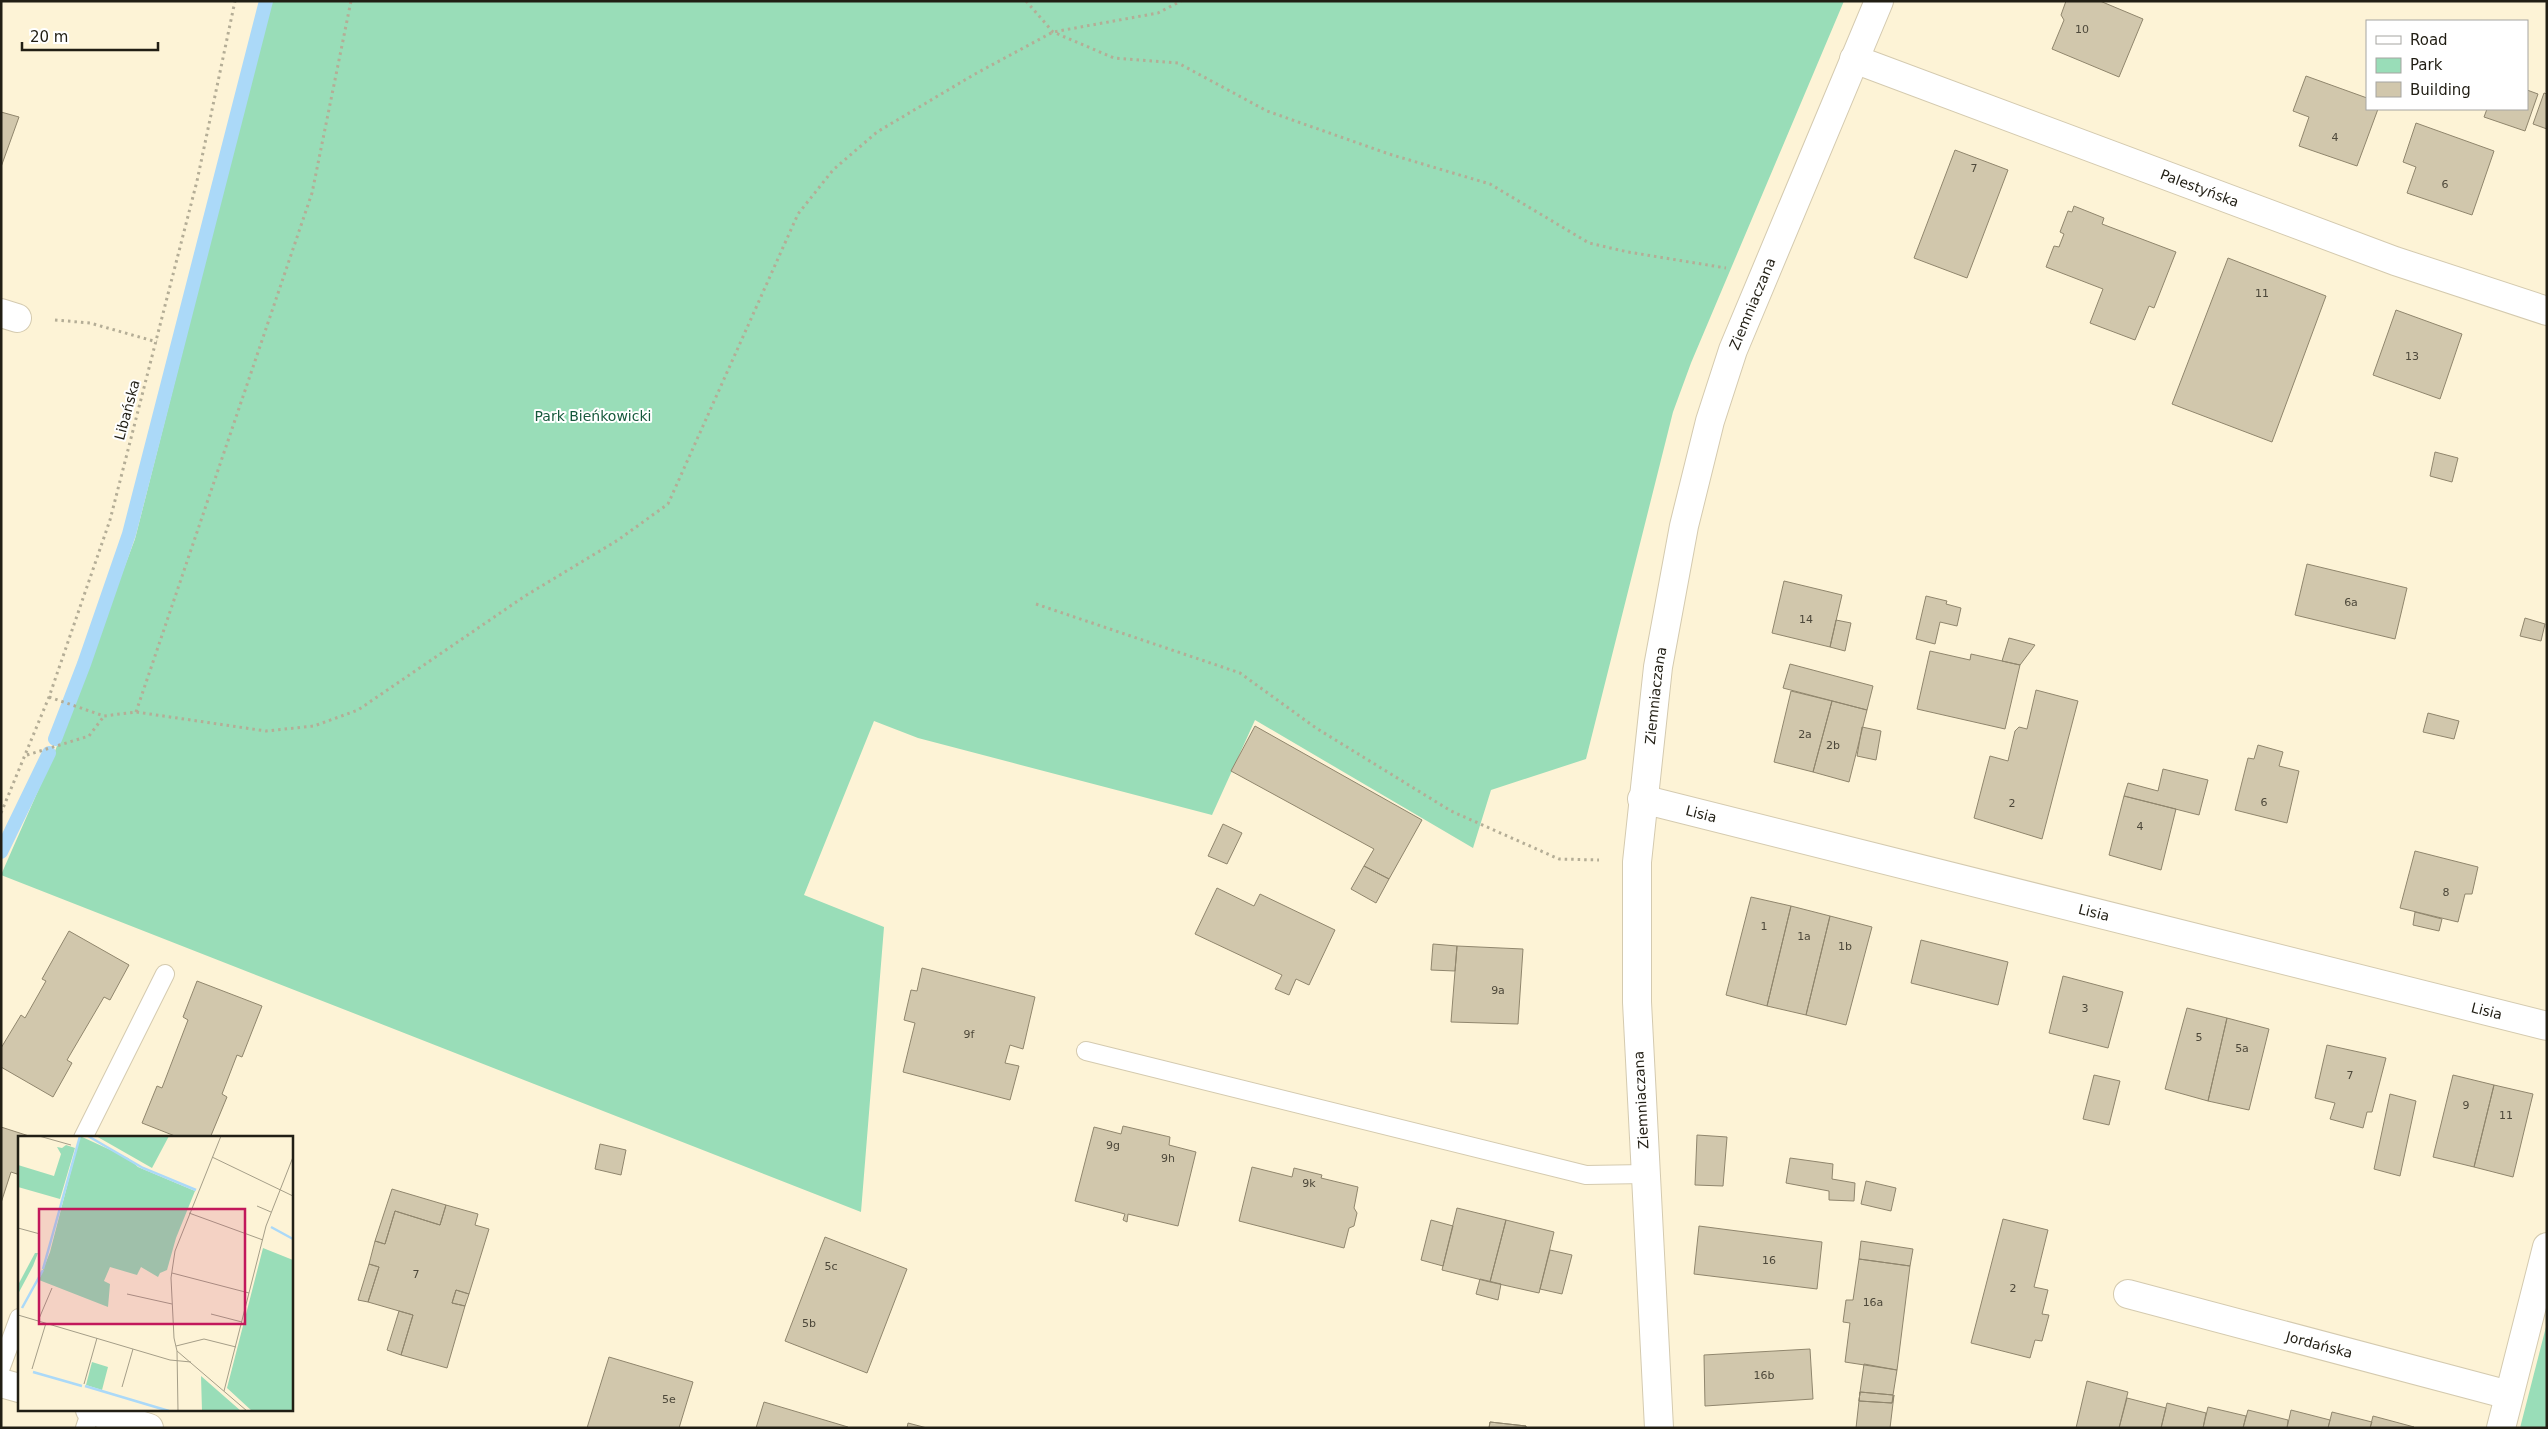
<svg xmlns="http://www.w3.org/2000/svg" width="2548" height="1429" font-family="'DejaVu Sans',sans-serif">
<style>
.green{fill:#99ddb8}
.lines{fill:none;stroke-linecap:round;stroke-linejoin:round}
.stream{stroke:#abd9f8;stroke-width:14}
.building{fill:#d1c7ac;stroke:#90866d}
.lane-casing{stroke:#d4caaf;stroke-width:20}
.street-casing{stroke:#d4caaf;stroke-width:30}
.path{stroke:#b4ad96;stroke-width:3;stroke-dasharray:2.5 4;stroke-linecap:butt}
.lane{stroke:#fff;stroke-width:18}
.street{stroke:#fff;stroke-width:28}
.labels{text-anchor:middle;stroke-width:4;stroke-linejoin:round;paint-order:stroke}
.number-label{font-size:11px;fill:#4d483a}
.street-label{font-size:14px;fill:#211e14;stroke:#fff}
.park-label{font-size:14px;fill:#15583b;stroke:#fff}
.inset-river{fill:none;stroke:#abd9f8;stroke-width:2.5}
.inset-road{fill:none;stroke:#a59e88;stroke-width:1}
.view{fill:#c2185b;fill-opacity:0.15;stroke:#c2185b;stroke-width:2.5}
.inset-edge{fill:none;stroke:#211e14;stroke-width:2.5}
</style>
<rect width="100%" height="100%" fill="#fdf3d6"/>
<path class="green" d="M271,1H1844L1691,363L1673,412L1586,759L1491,790L1473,848L1255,720L1212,815L918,738L874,721L804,895L884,927L861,1212L1,875L52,759L135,539Z
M2547,1323V1428H2520Z"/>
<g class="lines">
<path class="stream" d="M55,739L84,664L129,534L266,1
M1,852L49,753"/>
</g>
<path class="building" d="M2066,1H2100L2143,19L2119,77L2052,49L2064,20L2061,15Z
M2306,76L2367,98V109H2378L2357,166L2299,146L2309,117L2293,111Z
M2527,90L2538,94L2525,131L2484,117L2487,109H2527Z
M2544,93L2547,94V129L2533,124Z
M1,112L19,117L1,167Z
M2416,123L2494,151L2472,215L2407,193L2416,167L2403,162Z
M1955,150L2008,170L1967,278L1914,258Z
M2074,206L2104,218L2102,224L2176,252L2154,308L2149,306L2135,340L2090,323L2103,289L2046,267L2054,246L2059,247L2064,234L2060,232L2068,211L2072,212Z
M2228,258L2326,296L2272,442L2172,404Z
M2396,310L2462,334L2440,399L2373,375Z
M2435,452L2458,458L2452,482L2430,476Z
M2307,564L2407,588L2395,639L2295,615Z
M1784,581L1842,595L1830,647L1772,633Z
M1926,596L1947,601L1946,604L1961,608L1957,626L1940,622L1935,644L1916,639Z
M2525,618L2545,624L2541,641L2520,636Z
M1836,620L1851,623L1845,651L1830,647Z
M2009,638L2035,645L2020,665L2002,661Z
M1930,651L1970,660L1971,654L2020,665L2005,729L1917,709Z
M1790,664L1873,686L1867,710L1783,688Z
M2036,690L2078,701L2042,839L1974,818L1990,756L2008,761L2015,731L2019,727L2027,729Z
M1791,691L1832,701L1813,772L1774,762Z
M1832,701L1867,710L1849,782L1813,772Z
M2428,713L2459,721L2454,739L2423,732Z
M1255,726L1422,820L1389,879L1364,866L1374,849L1231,771Z
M1862,727L1881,731L1876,760L1857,756Z
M2258,745L2283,752L2279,766L2299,771L2287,823L2235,810L2248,758L2254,759Z
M2163,769L2208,780L2199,815L2124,796L2128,783L2158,791Z
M2124,796L2176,809L2161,870L2109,855Z
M1223,824L1242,833L1227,864L1208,856Z
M2415,851L2478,867L2472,894H2465L2458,922L2400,908Z
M1364,866L1389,879L1376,903L1351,889Z
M1217,888L1254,906L1260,894L1335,930L1309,985L1296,979L1289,995L1275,989L1282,975L1195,934Z
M1751,897L1791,906L1767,1006L1726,995Z
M1791,906L1830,916L1806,1015L1767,1006Z
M2415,912L2442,919L2439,931L2413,925Z
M1830,916L1872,927L1846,1025L1806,1015Z
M69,931L129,965L110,1000L104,997L67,1060L72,1063L53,1097L1,1067V1048L21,1015L25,1018L46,981L42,979Z
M1921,940L2008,962L1998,1005L1911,983Z
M1433,944L1457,946L1455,971L1431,970Z
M1457,946L1523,949L1518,1024L1451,1022Z
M922,968L1035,997L1023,1049L1010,1045L1005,1063L1019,1066L1010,1100L903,1072L915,1023L904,1020L911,990L917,991Z
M2063,976L2123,992L2108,1048L2049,1033Z
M197,981L262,1006L242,1057L237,1055L222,1094L227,1097L210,1138H180L142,1123L157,1086L162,1088L188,1020L183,1017Z
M2187,1008L2227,1018L2208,1101L2165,1089Z
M2227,1018L2269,1029L2249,1110L2208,1101Z
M2327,1045L2386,1058L2372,1112H2367L2363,1128L2330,1119L2335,1103L2315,1098Z
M2094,1075L2120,1081L2109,1125L2083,1119Z
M2453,1075L2494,1085L2474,1167L2433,1157Z
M2494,1085L2533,1094L2513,1177L2474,1167Z
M2390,1094L2416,1101L2400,1176L2374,1169Z
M1123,1126L1170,1137L1169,1145L1196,1152L1178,1226L1128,1214L1127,1222L1123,1220L1125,1214L1075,1201L1094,1127L1121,1134Z
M1,1127L29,1136L28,1138H19V1167L17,1174L11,1172L1,1203Z
M1697,1135L1727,1137L1723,1186L1695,1185Z
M600,1144L626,1150L621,1175L595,1169Z
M1790,1158L1833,1164L1832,1179L1855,1183L1854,1201L1829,1200V1191L1786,1183Z
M1252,1167L1292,1177L1294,1168L1322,1175L1321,1178L1358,1187L1354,1208L1357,1213L1354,1226L1349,1228L1344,1248L1239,1221Z
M1866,1181L1896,1188L1891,1211L1861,1204Z
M392,1189L446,1205L440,1225L395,1211L385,1244L375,1241Z
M446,1205L478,1214L475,1225L489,1229L469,1294L456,1290L452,1303L465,1306L447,1368L401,1355L413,1315L368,1302L379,1267L369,1264L375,1241L385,1244L395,1211L440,1225Z
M1457,1208L1506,1220L1490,1282L1442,1270Z
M2003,1219L2048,1230L2034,1287L2048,1290L2042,1314L2049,1315L2042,1341L2035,1340L2030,1358L1971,1343Z
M1431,1220L1453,1226L1443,1266L1421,1260Z
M1506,1220L1554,1232L1539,1293L1490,1282Z
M1699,1226L1822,1242L1817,1289L1694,1274Z
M825,1237L907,1269L867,1373L785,1341Z
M1861,1241L1913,1249L1910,1266L1859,1259Z
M1550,1250L1572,1255L1562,1294L1540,1289Z
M1859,1259L1910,1266L1897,1370L1845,1362L1850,1323L1843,1322L1846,1300H1853Z
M369,1264L379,1267L368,1302L358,1300Z
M1480,1279L1501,1284L1498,1300L1476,1294Z
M456,1290L469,1294L465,1306L452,1303Z
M399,1311L413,1315L401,1355L387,1350Z
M1810,1349L1813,1399L1705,1406L1704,1355Z
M609,1357L693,1382L679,1428H587Z
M1864,1364L1897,1370L1893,1395L1860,1392Z
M2087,1381L2128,1392L2119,1428H2076Z
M1860,1392L1859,1401L1892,1403L1894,1395L1890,1428H1856Z
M1860,1392L1893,1395L1892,1403L1859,1401Z
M2127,1398L2166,1408L2161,1428H2119Z
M764,1402L848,1427L847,1428H756Z
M2167,1403L2206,1413L2203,1428H2161Z
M2208,1407L2246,1416L2243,1428H2203Z
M2248,1410L2288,1420L2287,1428H2243Z
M2291,1410L2330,1420L2328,1428H2287Z
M2332,1412L2372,1422L2370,1428H2328Z
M2373,1416L2388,1420L2414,1427L2370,1428Z
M1490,1422L1526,1426V1428H1489Z
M1490,1422L1526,1426V1428H1489Z
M908,1423L927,1428H907Z"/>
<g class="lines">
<g class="lane-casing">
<path id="lane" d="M1086,1051L1586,1175L1645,1174
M83,1138L165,974
M1,1367L19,1318
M85,1428L91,1410"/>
</g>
<g class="street-casing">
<g id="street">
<path id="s1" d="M1854,59L2395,261L2547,311"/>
<path d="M1,313L17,318"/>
<path id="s2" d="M1642,799L2547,1026"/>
<path id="s3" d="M2128,1294L2509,1395"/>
<path d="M1,1383L19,1388"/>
<path d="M90,1410L149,1428"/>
<path id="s4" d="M1659,1428L1637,1002V862L1658,667L1684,526L1710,421L1733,350L1879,1"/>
<path d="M2501,1428L2547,1247"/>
</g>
</g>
<path class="path" d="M1026,1L1053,32L1114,58L1178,63L1267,111L1389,154L1490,184L1589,243L1628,252L1726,268
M55,320L90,323L157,342
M1036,604L1240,673L1316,728L1451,811L1559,859L1599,860
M49,697L104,716L136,712L266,731L314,726L358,710L525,596L618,540L668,504L798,214L833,170L877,132L975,74L1053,32L1158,13L1181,1
M136,712L312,193L351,1
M27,755L89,736L104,716
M1,813L49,697L110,520L197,181L235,1"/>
<use href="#lane" class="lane"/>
<use href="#street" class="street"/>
</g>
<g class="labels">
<g class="number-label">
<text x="2082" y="33">10</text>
<text x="2335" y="141">4</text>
<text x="1974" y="172">7</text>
<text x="2445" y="188">6</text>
<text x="2262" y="297">11</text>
<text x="2412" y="360">13</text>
<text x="2351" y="606">6a</text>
<text x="1806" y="623">14</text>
<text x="1805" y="738">2a</text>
<text x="1833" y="749">2b</text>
<text x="2264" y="806">6</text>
<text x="2012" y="807">2</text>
<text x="2140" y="830">4</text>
<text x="2446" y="896">8</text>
<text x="1764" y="930">1</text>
<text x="1804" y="940">1a</text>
<text x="1845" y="950">1b</text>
<text x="1498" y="994">9a</text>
<text x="2085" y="1012">3</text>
<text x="969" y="1038">9f</text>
<text x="2199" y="1041">5</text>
<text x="2242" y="1052">5a</text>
<text x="2350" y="1079">7</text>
<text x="2466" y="1109">9</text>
<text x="2506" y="1119">11</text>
<text x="1113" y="1149">9g</text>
<text x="1168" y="1162">9h</text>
<text x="1309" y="1187">9k</text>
<text x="1769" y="1264">16</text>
<text x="831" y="1270">5c</text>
<text x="416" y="1278">7</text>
<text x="2013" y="1292">2</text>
<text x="1873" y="1306">16a</text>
<text x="809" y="1327">5b</text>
<text x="1764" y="1379">16b</text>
<text x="669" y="1403">5e</text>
</g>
<g class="street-label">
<text dy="5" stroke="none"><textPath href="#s1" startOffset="369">Palestyńska</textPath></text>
<text dy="5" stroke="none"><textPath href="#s4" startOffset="1139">Ziemniaczana</textPath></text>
<text transform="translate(127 410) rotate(-75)" y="5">Libańska</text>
<text dy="5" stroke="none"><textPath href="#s4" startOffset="734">Ziemniaczana</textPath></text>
<text dy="5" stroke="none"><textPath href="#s2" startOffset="61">Lisia</textPath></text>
<text dy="5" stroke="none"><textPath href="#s2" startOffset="466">Lisia</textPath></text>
<text dy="5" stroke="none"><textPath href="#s2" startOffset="871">Lisia</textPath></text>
<text transform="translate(1641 1100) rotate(-93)" y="5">Ziemniaczana</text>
<text dy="5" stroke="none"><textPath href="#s3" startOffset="198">Jordańska</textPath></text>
</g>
<g class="park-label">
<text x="593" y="421">Park Bieńkowicki</text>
</g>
</g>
<g transform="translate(18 1136)">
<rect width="275" height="275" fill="#fdf3d6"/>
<path d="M62,0L110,22L120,31L177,55L158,102L149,134L142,137L140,141L123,131L119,139L92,131L86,145L92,148L90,171L21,144L32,116ZM78,0H151L134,32ZM48,9L57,12L42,63L0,51V29L36,40L43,18L39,11L44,12ZM245,112L275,124V275H234L209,252ZM17,117H20L15,130L0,158V149ZM74,226L90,231L84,254L68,249ZM183,240L223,275H184Z" fill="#99ddb8"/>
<path class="inset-river" d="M70,0L125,32L178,54M253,91L275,103M25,133L62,0M4,172L25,134M15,236L64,250M67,250L151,275"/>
<path class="inset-road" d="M21,0L53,9M203,0L157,115L153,142L156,202L159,215L229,275M194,21L275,60M239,70L253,76M171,77L245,104M0,92L22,98M154,137L231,157M109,158L154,168M193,178L224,186M0,179L152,224L173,226M20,185L34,152M158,210L186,203L218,211M159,215L160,275M14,233L28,187M66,248L79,202M104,251L115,213M206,255L248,90L275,21"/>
<path class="view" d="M21,73H227V188H21Z"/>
<rect width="275" height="275" class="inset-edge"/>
</g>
<rect width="2548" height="1429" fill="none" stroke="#211e14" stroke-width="5"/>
<rect x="2366" y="20" width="162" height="90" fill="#ffffff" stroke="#a6a5a1"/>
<rect x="2376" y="36" width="25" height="8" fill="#ffffff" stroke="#a6a5a1"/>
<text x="2410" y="45" font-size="15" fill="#211e14">Road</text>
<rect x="2376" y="58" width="25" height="15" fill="#99ddb8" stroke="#a6a5a1"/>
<text x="2410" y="70" font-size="15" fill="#211e14">Park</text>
<rect x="2376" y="82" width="25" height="15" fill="#d1c7ac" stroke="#a6a5a1"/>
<text x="2410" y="95" font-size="15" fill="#211e14">Building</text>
<path d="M22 42v8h136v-8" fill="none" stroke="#211e14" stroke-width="2.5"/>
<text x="30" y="42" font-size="15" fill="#211e14" stroke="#ffffff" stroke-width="4" paint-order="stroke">20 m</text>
</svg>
